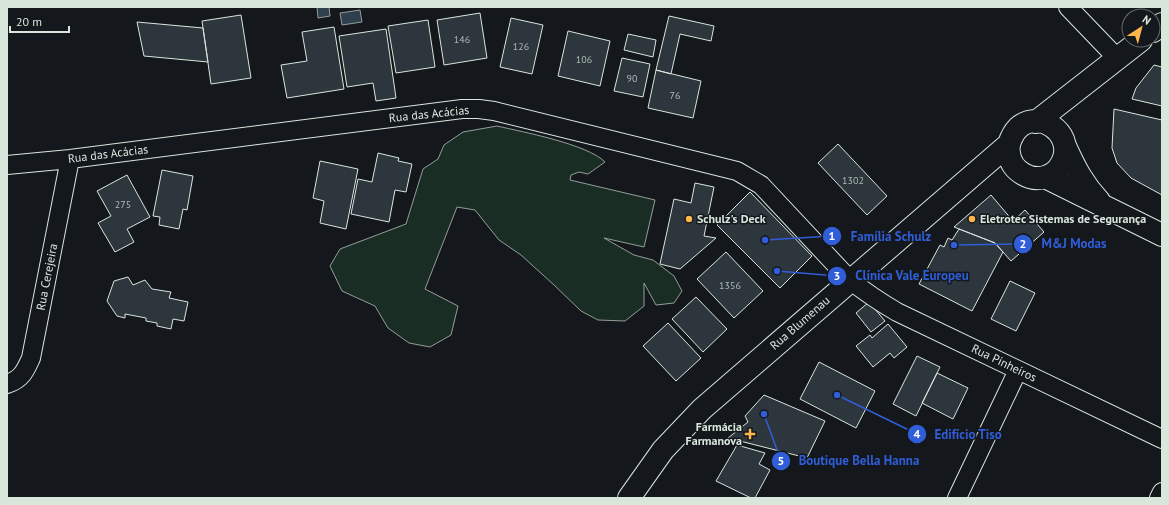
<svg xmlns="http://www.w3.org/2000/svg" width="1169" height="505" font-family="'PT Sans',sans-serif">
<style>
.green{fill:#1a2d24;stroke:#939e99}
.water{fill:#2f3f4d;stroke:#939e99}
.building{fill:#2c363c;stroke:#d8e6dc}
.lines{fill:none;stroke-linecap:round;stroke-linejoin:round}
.street-casing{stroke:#d8e6dc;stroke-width:20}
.secondary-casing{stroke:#d8e6dc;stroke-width:24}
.street{stroke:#14181c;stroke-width:18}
.secondary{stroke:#14181c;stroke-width:22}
.poi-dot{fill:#ffb74d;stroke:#14181c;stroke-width:1.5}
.labels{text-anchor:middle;stroke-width:3;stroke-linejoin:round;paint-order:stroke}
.number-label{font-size:10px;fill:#adbab4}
.street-label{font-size:12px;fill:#d8e6dc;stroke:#14181c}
.poi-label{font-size:12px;font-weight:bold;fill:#d8e6dc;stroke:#14181c;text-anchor:start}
.leader{fill:none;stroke:#305dd8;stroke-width:1.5}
.callout-dot{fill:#305dd8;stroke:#14181c;stroke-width:1.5}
.mark-label{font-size:12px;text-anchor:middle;font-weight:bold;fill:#fff}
.callout-label{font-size:13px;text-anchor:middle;font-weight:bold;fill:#305dd8;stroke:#14181c;stroke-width:3;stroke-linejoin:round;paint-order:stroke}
</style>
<rect width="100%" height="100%" fill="#14181c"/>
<path class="green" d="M497,126C523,132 587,144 605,162L588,174L579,172L571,175L570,180L655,200L644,247L604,238L634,255L653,260L674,276L682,291L674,303L656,305L644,283V306L625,321L598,320L581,311L554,285L521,255L499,240L475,210L457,207L425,289L458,306L451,335L430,347L409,343L388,328L375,306L342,291L330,266L340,249L406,224L423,169L438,159L444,145L463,132Z"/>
<path class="water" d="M317,7H329L330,16L318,18Z
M360,10L362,22L342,25L340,13Z"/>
<path class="building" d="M480,13L487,58L444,65L437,20Z
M241,15L251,78L211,84L202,21Z
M669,16L714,26L711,41L680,34L671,74L656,70Z
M511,18L543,25L532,74L500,67Z
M428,20L435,67L396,73L388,26Z
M137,22L203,28L208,62L144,56Z
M334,27L344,89L287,98L281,65L307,61L302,32Z
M386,29L396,98L376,101L373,83L347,87L339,36Z
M568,31L610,41L600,86L558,76Z
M628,34L656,40L653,57L624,50Z
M622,58L650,64L643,97L614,91Z
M1154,65L1162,67V106L1132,99L1136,88Z
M656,70L701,81L693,118L648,108Z
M1114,109L1162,120V195L1131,178L1117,163L1112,148Z
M838,144L887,196L867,215L818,163Z
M378,153L399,158L398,161L412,164L406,192L395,190L389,222L351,214L358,179L372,182Z
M320,161L358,169L346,229L320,223L324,201L313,198Z
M162,170L193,176L187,210L183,209L179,229L159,225L160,217L153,216Z
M127,175L150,217L127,229L134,242L115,252L98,223L111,216L97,191Z
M695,183L714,187L704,236L716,238L680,269L660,264L674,199L691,203Z
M750,192L812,256L780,288L717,225Z
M991,195L1013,221L1025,210L1044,232L1011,261L995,243L954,227Z
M959,229L995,243L1003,252L972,311L919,284L940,245L944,247L948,238L952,240Z
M726,252L763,291L734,318L697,279Z
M128,277L133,285L145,280L152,289L171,292L169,298L188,302L184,321L173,319L171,329L157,326V323L146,321V318L125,314V318L117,316L107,301L114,281Z
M1010,281L1035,293L1016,331L991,319Z
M696,297L727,329L703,352L672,319Z
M869,302L885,321L871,332L856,313Z
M668,323L701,358L676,381L643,346Z
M888,324L907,347L894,358L890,353L873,367L856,346L870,335L872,338Z
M917,356L940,367L916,416L893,404Z
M819,362L875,391L856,428L800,399Z
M937,373L968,388L953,419L922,403Z
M764,395L825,421L807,458L728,438L748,422L745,416Z
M737,445L765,453L759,464L770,470L755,498H751L716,481Z"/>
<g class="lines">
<g class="street-casing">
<path id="street" d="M1068,7L1117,58
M7,165L70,159L462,109H479L494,111L737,171L761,185L850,280C865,292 880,302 897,312L1162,439
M7,384C22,379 25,371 31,358L70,159
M957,498L1018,370
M1159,498L1162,492"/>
</g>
<g class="secondary-casing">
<path id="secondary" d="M1153,31L1162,24
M1036,122L1141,40
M1065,146C1075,168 1083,184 1099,201
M1045,177L1162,235
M629,498L663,450L702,409L1009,144C1011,138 1013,133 1018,128C1039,109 1072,132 1064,158C1061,167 1056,173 1048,176C1031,183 1011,171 1009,153C1008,150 1009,147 1009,144"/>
</g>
<use href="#street" class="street"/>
<use href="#secondary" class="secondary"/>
</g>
<g class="poi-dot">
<circle cx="689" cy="219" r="4"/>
<circle cx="972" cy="219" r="4"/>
<path d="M748 428h4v4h4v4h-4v4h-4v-4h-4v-4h4z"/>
</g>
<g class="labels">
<g class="number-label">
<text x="462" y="43">146</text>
<text x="521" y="50">126</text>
<text x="584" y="63">106</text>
<text x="632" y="82">90</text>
<text x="675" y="99">76</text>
<text x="853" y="184">1302</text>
<text x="123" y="208">275</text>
<text x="730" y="289">1356</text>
</g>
<g class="street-label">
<text transform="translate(429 114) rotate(-6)" y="4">Rua das Acácias</text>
<text transform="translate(108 154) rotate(-7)" y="4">Rua das Acácias</text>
<text transform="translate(47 277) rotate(-79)" y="4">Rua Cerejeira</text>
<text transform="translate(800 323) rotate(-41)" y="4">Rua Blumenau</text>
<text transform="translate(1004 363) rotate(26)" y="4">Rua Pinheiros</text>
</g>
<g class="poi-label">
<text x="697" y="223">Schulz's Deck</text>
<text x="980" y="223">Eletrotec Sistemas de Segurança</text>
<text x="742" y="431" text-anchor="end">Farmácia<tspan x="742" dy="14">Farmanova</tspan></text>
</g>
</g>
<path class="leader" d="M765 240L832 236M954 245L1023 244M777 271L837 276M837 395L917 434M764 414L781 461"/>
<g class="callout-dot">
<circle cx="765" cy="240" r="4"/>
<circle cx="954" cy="245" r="4"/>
<circle cx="777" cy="271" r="4"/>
<circle cx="837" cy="395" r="4"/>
<circle cx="764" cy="414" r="4"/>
<circle cx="832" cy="236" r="10"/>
<circle cx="1023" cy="244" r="10"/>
<circle cx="837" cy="276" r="10"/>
<circle cx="917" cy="434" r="10"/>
<circle cx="781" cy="461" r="10"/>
</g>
<g class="mark-label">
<text x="832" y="240">1</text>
<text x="1023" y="248">2</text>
<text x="837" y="280">3</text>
<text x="917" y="438">4</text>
<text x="781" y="465">5</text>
</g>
<g class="callout-label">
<text x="891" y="241">Família Schulz</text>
<text x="1074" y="248">M&amp;J Modas</text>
<text x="912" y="280">Clínica Vale Europeu</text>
<text x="968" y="439">Edifício Tiso</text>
<text x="859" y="465">Boutique Bella Hanna</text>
</g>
<rect width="1169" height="505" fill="none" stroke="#d8e6dc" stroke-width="16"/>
<g transform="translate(1141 28) rotate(36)"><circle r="19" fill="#14181c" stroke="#626a69"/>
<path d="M0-3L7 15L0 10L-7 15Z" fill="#ffb74d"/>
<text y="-6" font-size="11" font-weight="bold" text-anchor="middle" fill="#d8e6dc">N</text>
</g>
<path d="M10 26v6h59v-6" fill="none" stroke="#d8e6dc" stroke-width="2"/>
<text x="16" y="26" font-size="12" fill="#d8e6dc" stroke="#14181c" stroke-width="3" paint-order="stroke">20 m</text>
</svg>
